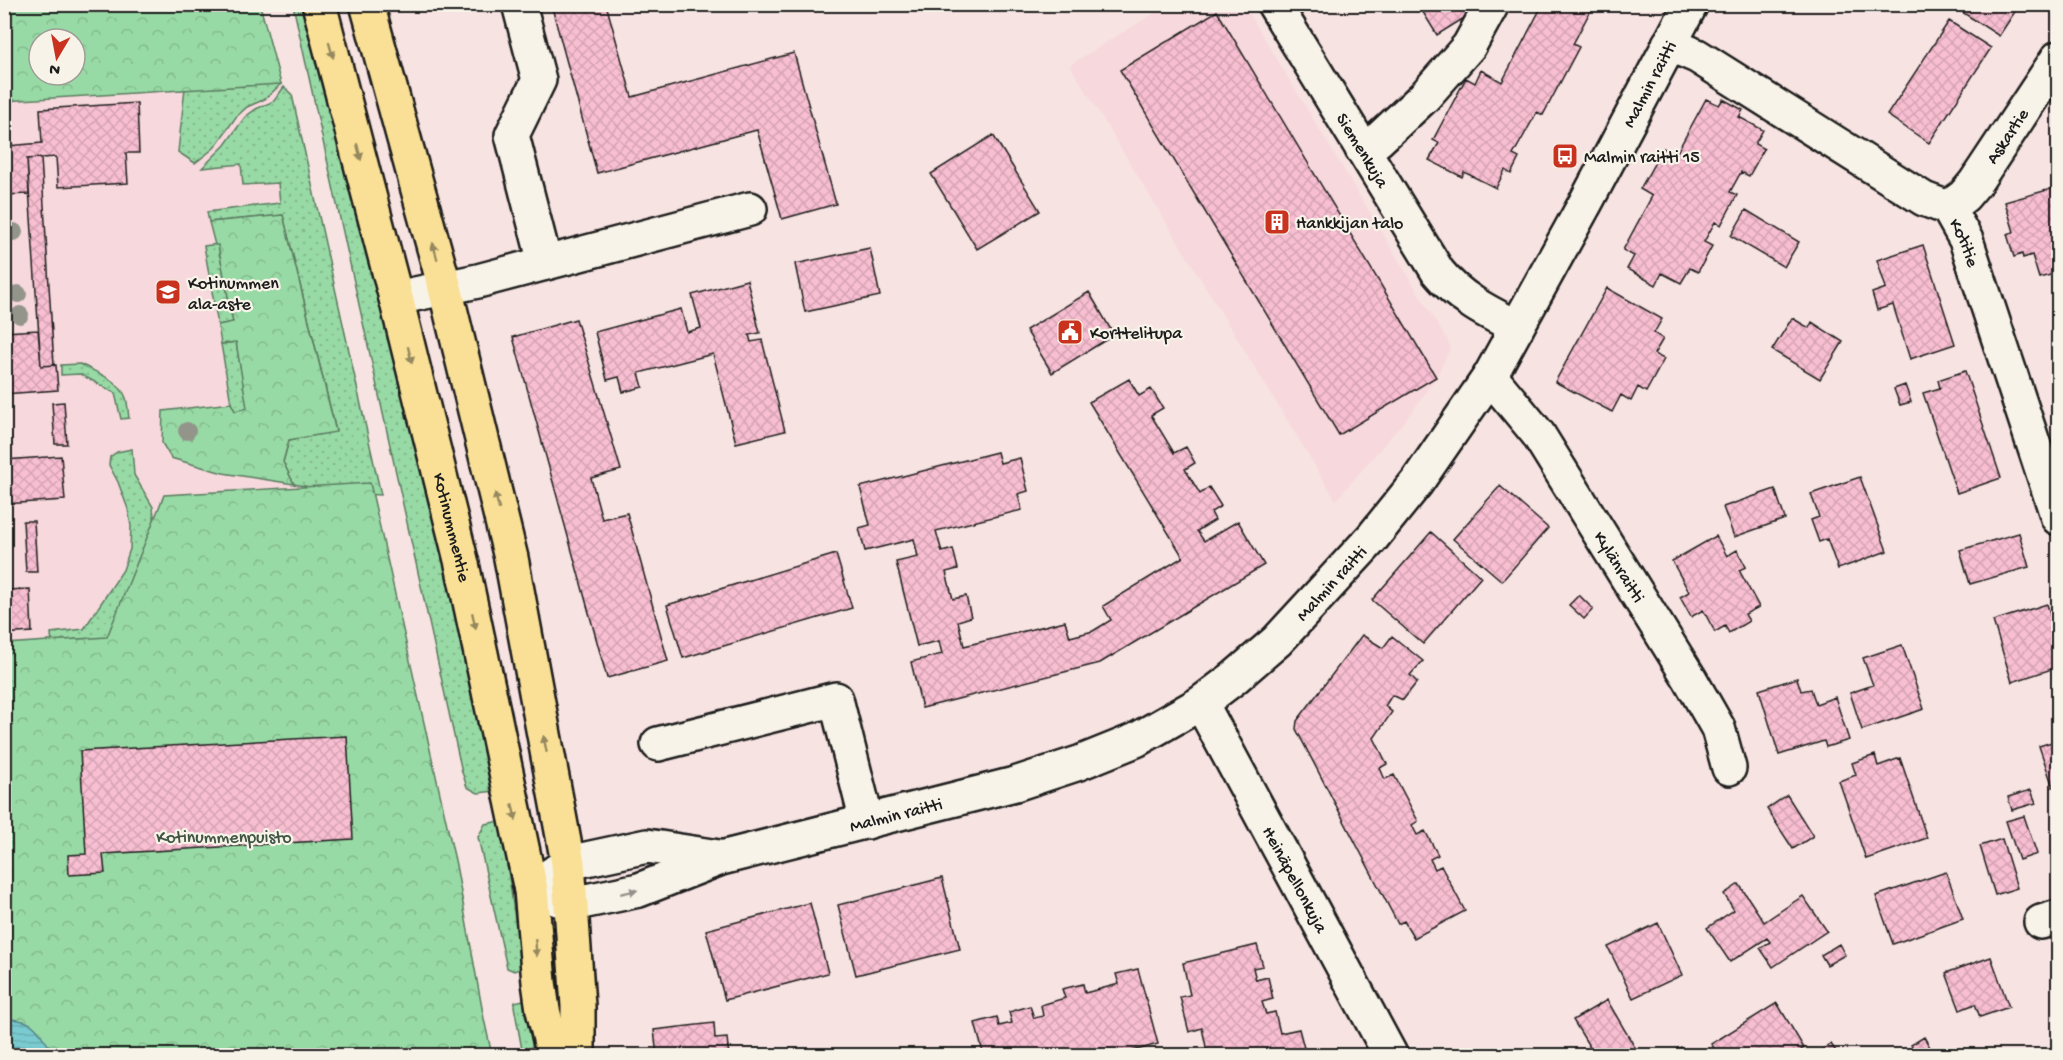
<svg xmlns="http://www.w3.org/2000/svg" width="2063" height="1060" font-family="'Gochi Hand',sans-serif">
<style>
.built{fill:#f7d8dc}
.grass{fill:url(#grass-dots);stroke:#5a7b60;stroke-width:1.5}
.park{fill:url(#park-crowns);stroke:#5a7b60;stroke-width:1.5;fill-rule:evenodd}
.water{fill:url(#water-rules);stroke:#548589;stroke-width:1.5}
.building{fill:url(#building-cross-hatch);stroke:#1c1c1c;stroke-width:1.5}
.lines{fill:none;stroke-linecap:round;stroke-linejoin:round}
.minor-casing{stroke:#1c1c1c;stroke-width:38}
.major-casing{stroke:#1c1c1c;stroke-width:38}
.minor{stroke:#f7f3e8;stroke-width:33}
.major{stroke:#f9e096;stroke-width:33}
.tree{fill:#93958b}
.oneway{fill:#96885f}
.oneway2{fill:#94928c}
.labels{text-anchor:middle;stroke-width:4.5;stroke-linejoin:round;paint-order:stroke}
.street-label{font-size:18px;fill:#1c1c1c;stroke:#f7f3e8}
.poi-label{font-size:18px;fill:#1c1c1c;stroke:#f7f3e8;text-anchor:start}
.park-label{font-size:18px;fill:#415545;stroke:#f7f3e8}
</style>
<defs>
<pattern id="grass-dots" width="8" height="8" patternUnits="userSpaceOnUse" patternTransform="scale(1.5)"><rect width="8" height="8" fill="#98daa5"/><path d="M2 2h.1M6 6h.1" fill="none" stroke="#82ba8d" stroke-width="1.8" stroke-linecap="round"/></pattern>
<pattern id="park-crowns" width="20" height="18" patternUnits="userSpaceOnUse" patternTransform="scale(1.5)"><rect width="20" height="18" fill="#98daa5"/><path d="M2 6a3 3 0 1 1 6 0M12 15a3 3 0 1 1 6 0" fill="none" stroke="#82ba8d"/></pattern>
<pattern id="water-rules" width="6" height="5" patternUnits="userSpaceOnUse" patternTransform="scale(1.5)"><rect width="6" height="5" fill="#7acbd1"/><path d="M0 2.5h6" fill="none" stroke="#69aeb3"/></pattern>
<pattern id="building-cross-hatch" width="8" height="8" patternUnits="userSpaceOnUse" patternTransform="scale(1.5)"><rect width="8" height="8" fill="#f8bed1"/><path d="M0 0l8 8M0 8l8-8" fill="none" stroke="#d4a3b3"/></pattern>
</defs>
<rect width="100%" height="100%" fill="#f7e3e1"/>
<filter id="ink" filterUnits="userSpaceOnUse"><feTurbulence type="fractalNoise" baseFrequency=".0167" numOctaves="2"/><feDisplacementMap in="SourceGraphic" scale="12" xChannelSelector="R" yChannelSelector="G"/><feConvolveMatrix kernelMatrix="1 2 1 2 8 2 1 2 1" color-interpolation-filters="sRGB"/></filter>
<g filter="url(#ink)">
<path class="built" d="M1168,5H1244L1451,347L1437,375L1412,412L1336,500L1070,65Z
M281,84L293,93L370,483L107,637L5,644V101Z"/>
<path class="grass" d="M293,5H303L430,491L495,791L478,793L467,787L462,772Z
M206,56L281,84L265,99L247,107L236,117L214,148L195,163L178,152L185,88Z
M284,87L292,95L381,495L341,493L294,484L283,462L289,440L336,431L283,215L209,222L207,212L280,203L278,183L243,185L241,164L202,168L225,145L245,117L256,109L274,101Z
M218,244L233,322L218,325L204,246Z
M236,342L248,409L235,411L231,403L221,344Z
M80,364C95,372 120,380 126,398C128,405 128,412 129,418L121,419L115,393L80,374L61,375V365Z
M132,449L134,475L153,507L155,526L112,639L52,645L51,633L84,629L123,570L130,549L131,526L128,509L118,482L109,465L110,457L117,452Z
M501,821L522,968L514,971L507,968L478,837L485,824Z
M527,999L533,1055H523L514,1006L515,1002Z"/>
<path class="park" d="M5,4L260,5L281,84L5,101ZM39,39H75V75H39Z
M283,215L336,432L289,440L283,462L294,484L223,473L171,458L162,443L163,411L231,403L235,411L247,408L236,342L221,344L218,325L233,322L218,245H215L209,222Z
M370,483L456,865L484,1019L492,1055L5,1056V644L107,637L164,495Z"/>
<path class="water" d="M5,1019C42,1019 35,1034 57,1055H5Z"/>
<path class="building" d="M551,4H606L632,97L794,53L836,204L782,219L757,130L597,173Z
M1418,4H1462L1469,15L1437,35Z
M1543,4H1594L1573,44L1579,47L1543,115L1537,112L1513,155L1519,158L1511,174L1505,170L1496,188L1464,172L1462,177L1429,160L1439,143L1433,140L1466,78L1475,83L1481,70L1502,82Z
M1959,4H2020L1999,36L1956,8Z
M1217,11L1436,377L1339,435L1120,70Z
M1949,21L1991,48L1929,143L1887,115Z
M1706,99L1719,105L1723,99L1743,110L1739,117L1763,130L1755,144L1764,149L1749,176L1741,172L1730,192L1737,195L1721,225L1715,222L1704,242L1712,246L1698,272L1690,268L1681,283L1662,273L1656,285L1627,269L1634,256L1623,250L1652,196L1640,189L1663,148L1676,154Z
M137,103L139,153H126L128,183L58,187L56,157L27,159L29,194L4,195V110L7,146L42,143L40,109Z
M993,135L1040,211L977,249L931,174Z
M41,158L54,365L41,366L27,159Z
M2058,187V273L2039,278L2032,255L2023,258L2022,254L2014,257L2007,234L2014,232L2005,202Z
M1746,210L1799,242L1784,267L1731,236Z
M1923,245L1955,344L1910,359L1893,305L1877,310L1872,293L1886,288L1877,260Z
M870,248L880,296L805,312L795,264Z
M747,280L760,333L749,335L751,342L762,340L785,431L736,443L713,354L639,373L643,387L623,392L619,377L607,380L595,332L681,309L687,332L701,328L692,295Z
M1607,288L1662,319L1654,333L1663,339L1654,354L1664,359L1646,392L1638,387L1631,401L1621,395L1612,412L1555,382Z
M1089,292L1114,335L1052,373L1026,330Z
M1792,318L1809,328L1812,322L1843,342L1820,379L1772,350Z
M576,319L621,470L591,478L602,519L627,513L668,661L607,678L513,337Z
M38,330L41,366L56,365L58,390L4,394V332Z
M1965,371L2001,478L1957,493L1923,393L1940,388L1938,380Z
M1129,379L1139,396L1151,389L1163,408L1151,415L1174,453L1186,447L1195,463L1185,469L1200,494L1209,487L1221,506L1211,512L1215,520L1197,531L1204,541L1238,521L1264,565L1100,663L922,708L911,662L942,654L939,641L917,646L896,562L918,557L914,539L865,551L859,528L870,525L860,487L997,452L1000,463L1020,458L1028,491L1018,494L1022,510L936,531L942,552L953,549L958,569L946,572L953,599L966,596L971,617L958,621L964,646L1065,621L1070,637L1093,631L1111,620L1103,606L1183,557L1089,402Z
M1905,385L1911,402L1900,405L1894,389Z
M64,402L67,444H55L52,403Z
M61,456L65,500L4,504V460Z
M1860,477L1887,551L1838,569L1827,539L1819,542L1811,520L1819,517L1811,494Z
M1500,486L1548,528L1502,581L1453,539Z
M1775,489L1785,519L1734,537L1723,507Z
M23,521H34L37,572H26Z
M1431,532L1481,577L1423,644L1372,600Z
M2019,533L2029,567L1970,584L1960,550Z
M1716,536L1727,556L1737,550L1746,567L1739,570L1759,607L1745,614L1749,621L1729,633L1725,626L1715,632L1703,610L1691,617L1680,597L1689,592L1672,561Z
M836,554L852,608L683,658L667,605Z
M30,589L32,632L4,634V590Z
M1579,595L1593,609L1584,619L1569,605Z
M2047,604L2056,633H2058V667L2012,682L1993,621Z
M1362,635L1383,648L1392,636L1423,661L1410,675L1417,682L1403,700L1392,695L1385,706L1392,712L1374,738L1387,764L1380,768L1383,775L1385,779L1394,775L1418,821L1412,825L1417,835L1425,831L1438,855L1430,859L1435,869L1441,866L1465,911L1414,938L1404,921L1398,924L1296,729L1297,721Z
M1902,645L1924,709L1862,730L1850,693L1873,685L1863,658Z
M1797,678L1801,691L1811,689L1816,704L1835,697L1849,740L1826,747L1824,741L1779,755L1759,690Z
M347,736L353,839L103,854L105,873L69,875L68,855L86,854L80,751Z
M2058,740V786L2053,787L2039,746Z
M1875,755L1878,766L1900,758L1927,838L1866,859L1839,781L1856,775L1852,763Z
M2031,790L2036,803L2012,810L2008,797Z
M1787,795L1813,836L1793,849L1767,809Z
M2024,816L2037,854L2019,860L2006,821Z
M2002,839L2017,888L1995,895L1980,846Z
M1946,872L1963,919L1893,944L1876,896Z
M942,878L960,949L856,975L838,905Z
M1739,884L1764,922L1803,896L1827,931L1773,967L1760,948L1770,942L1767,938L1730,962L1707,928L1734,910L1724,894Z
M810,903L828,973L725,1000L706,930Z
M1658,923L1682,975L1633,998L1608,947Z
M1839,944L1845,955L1827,965L1821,955Z
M1257,945L1263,966L1253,968L1256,980L1268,977L1273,999L1262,1002L1266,1014L1275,1012L1280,1033L1299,1029L1304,1048L1294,1051L1295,1056H1225L1224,1053L1208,1056L1202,1028L1189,1032L1180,997L1190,995L1183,963Z
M1991,957L2009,1007L1980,1017L1975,1004L1960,1010L1946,973Z
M1138,969L1158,1044L1133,1051L1135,1056H984L975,1023L997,1017L999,1026L1012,1023L1009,1012L1030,1006L1034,1018L1043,1016L1041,1005L1065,998L1062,989L1083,984L1085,993L1119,984L1116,974Z
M1607,1000L1640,1056H1595L1573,1020Z
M1777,1003L1804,1048L1792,1056H1719L1711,1044Z
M714,1023L715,1039L727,1038L729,1056H657L654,1030Z
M1924,1037L1935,1056H1917L1911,1045Z
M1831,1044L1839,1056H1813Z
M1681,1047L1686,1056H1665Z"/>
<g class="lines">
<g class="minor-casing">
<g id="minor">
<path d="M519,4L539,80L512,135L545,263"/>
<path id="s1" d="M1274,4L1438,272C1459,298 1487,312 1517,327"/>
<path id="s2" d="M1669,44L1697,56L1924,199L1948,208L1966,240L2058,518"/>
<path d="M1362,149L1378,140L1424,97L1469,46L1492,4"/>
<path id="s3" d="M1948,208L1964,196L1975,183L2058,58"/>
<path d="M396,298L478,281L750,209"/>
<path id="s4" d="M1490,376L1538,434L1690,679L1718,728L1729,768"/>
<path id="s5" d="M1201,703L1391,1056"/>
<path d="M658,744L836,699L867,822"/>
<path d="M544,880L568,863L647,846L719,857"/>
<path id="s6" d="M531,890L572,904L639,890L721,858L1015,784L1079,763L1136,740L1201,703L1234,678L1277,641L1372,538L1417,482L1490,376L1586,202L1691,4"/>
<path d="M2041,922L2058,917"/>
</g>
</g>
<g class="major-casing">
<g id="major">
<path id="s7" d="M319,4L396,298L462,564L531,890L539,982L543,1010L554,1056"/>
<path d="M367,4L445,288L511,558L568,863L578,1006V1056"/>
</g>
</g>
<use href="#minor" class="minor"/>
<use href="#major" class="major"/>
</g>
<g class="tree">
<circle cx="14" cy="232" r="9"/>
<circle cx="18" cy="294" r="9"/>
<circle cx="20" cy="315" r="9"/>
<circle cx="187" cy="431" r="9"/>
</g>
<defs><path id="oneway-solid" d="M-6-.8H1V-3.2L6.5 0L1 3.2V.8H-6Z" transform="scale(1.5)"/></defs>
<g class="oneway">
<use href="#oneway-solid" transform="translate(331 50) rotate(74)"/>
<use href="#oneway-solid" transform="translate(359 152) rotate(76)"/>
<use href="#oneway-solid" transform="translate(435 251) rotate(-105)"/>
<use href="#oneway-solid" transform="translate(410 355) rotate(76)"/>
<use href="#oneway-solid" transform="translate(497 501) rotate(-104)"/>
<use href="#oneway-solid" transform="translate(474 621) rotate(78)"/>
<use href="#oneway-solid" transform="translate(545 744) rotate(-101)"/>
<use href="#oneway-solid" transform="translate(514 812) rotate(78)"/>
<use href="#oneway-solid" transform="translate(536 948) rotate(85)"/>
</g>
<use class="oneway2" href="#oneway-solid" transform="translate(629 892) rotate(-12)"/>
</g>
<defs>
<g id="bus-square" transform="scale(1.35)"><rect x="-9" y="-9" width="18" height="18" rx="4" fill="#c8321e" stroke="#f7f3e8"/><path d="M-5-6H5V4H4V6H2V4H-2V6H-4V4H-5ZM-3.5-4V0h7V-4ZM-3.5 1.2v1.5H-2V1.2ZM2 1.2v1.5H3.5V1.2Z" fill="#fff"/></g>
<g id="building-square" transform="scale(1.35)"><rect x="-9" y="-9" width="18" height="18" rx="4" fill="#c8321e" stroke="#f7f3e8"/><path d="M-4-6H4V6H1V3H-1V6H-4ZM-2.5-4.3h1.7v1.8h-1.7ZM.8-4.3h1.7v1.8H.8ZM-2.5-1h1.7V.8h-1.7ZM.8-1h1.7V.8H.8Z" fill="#fff"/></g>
<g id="school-square" transform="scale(1.35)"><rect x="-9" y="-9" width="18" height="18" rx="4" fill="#c8321e" stroke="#f7f3e8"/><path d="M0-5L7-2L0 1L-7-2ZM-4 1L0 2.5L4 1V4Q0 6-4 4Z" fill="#fff"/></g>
<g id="civic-square" transform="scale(1.35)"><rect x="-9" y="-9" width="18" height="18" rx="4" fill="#c8321e" stroke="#f7f3e8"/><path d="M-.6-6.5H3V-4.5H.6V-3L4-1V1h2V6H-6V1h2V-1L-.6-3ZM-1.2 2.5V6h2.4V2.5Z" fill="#fff"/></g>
</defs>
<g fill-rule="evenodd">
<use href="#bus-square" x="1565" y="156"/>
<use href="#building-square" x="1277" y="222"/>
<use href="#school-square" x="168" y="292"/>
<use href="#civic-square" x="1070" y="332"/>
</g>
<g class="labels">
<g class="street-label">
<text dy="6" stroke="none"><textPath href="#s6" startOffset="1478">Malmin raitti</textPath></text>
<text dy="6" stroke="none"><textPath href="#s3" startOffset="94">Askartie</textPath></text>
<text dy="6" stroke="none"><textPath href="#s1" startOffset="171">Siemenkuja</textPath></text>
<text dy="6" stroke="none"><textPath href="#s2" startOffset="363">Kotitie</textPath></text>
<text dy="6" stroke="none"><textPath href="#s7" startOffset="540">Kotinummentie</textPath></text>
<text dy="6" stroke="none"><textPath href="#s4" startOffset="231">Kylänraitti</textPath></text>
<text dy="6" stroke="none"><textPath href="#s6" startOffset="884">Malmin raitti</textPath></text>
<text dy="6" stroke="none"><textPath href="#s6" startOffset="380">Malmin raitti</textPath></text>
<text dy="6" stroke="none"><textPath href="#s5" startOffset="200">Heinäpellonkuja</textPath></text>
</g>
<g class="poi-label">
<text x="1584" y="162">Malmin raitti 15</text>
<text x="1296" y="228">Hankkijan talo</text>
<text x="188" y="288">Kotinummen<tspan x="188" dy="21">ala-aste</tspan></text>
<text x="1090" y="338">Korttelitupa</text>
</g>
<g class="park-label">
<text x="224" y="842">Kotinummenpuisto</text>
</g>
</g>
<rect width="2063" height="1060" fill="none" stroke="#f7f3e8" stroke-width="24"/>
<rect x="12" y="12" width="2039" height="1036" fill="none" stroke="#1c1c1c" stroke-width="2" filter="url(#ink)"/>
<g transform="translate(57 57) rotate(190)"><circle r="28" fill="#f7f3e8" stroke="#9f9d96" stroke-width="1.5"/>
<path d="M0-4.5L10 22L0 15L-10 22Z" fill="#c8321e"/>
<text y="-9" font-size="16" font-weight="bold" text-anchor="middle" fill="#1c1c1c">N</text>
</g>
</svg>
